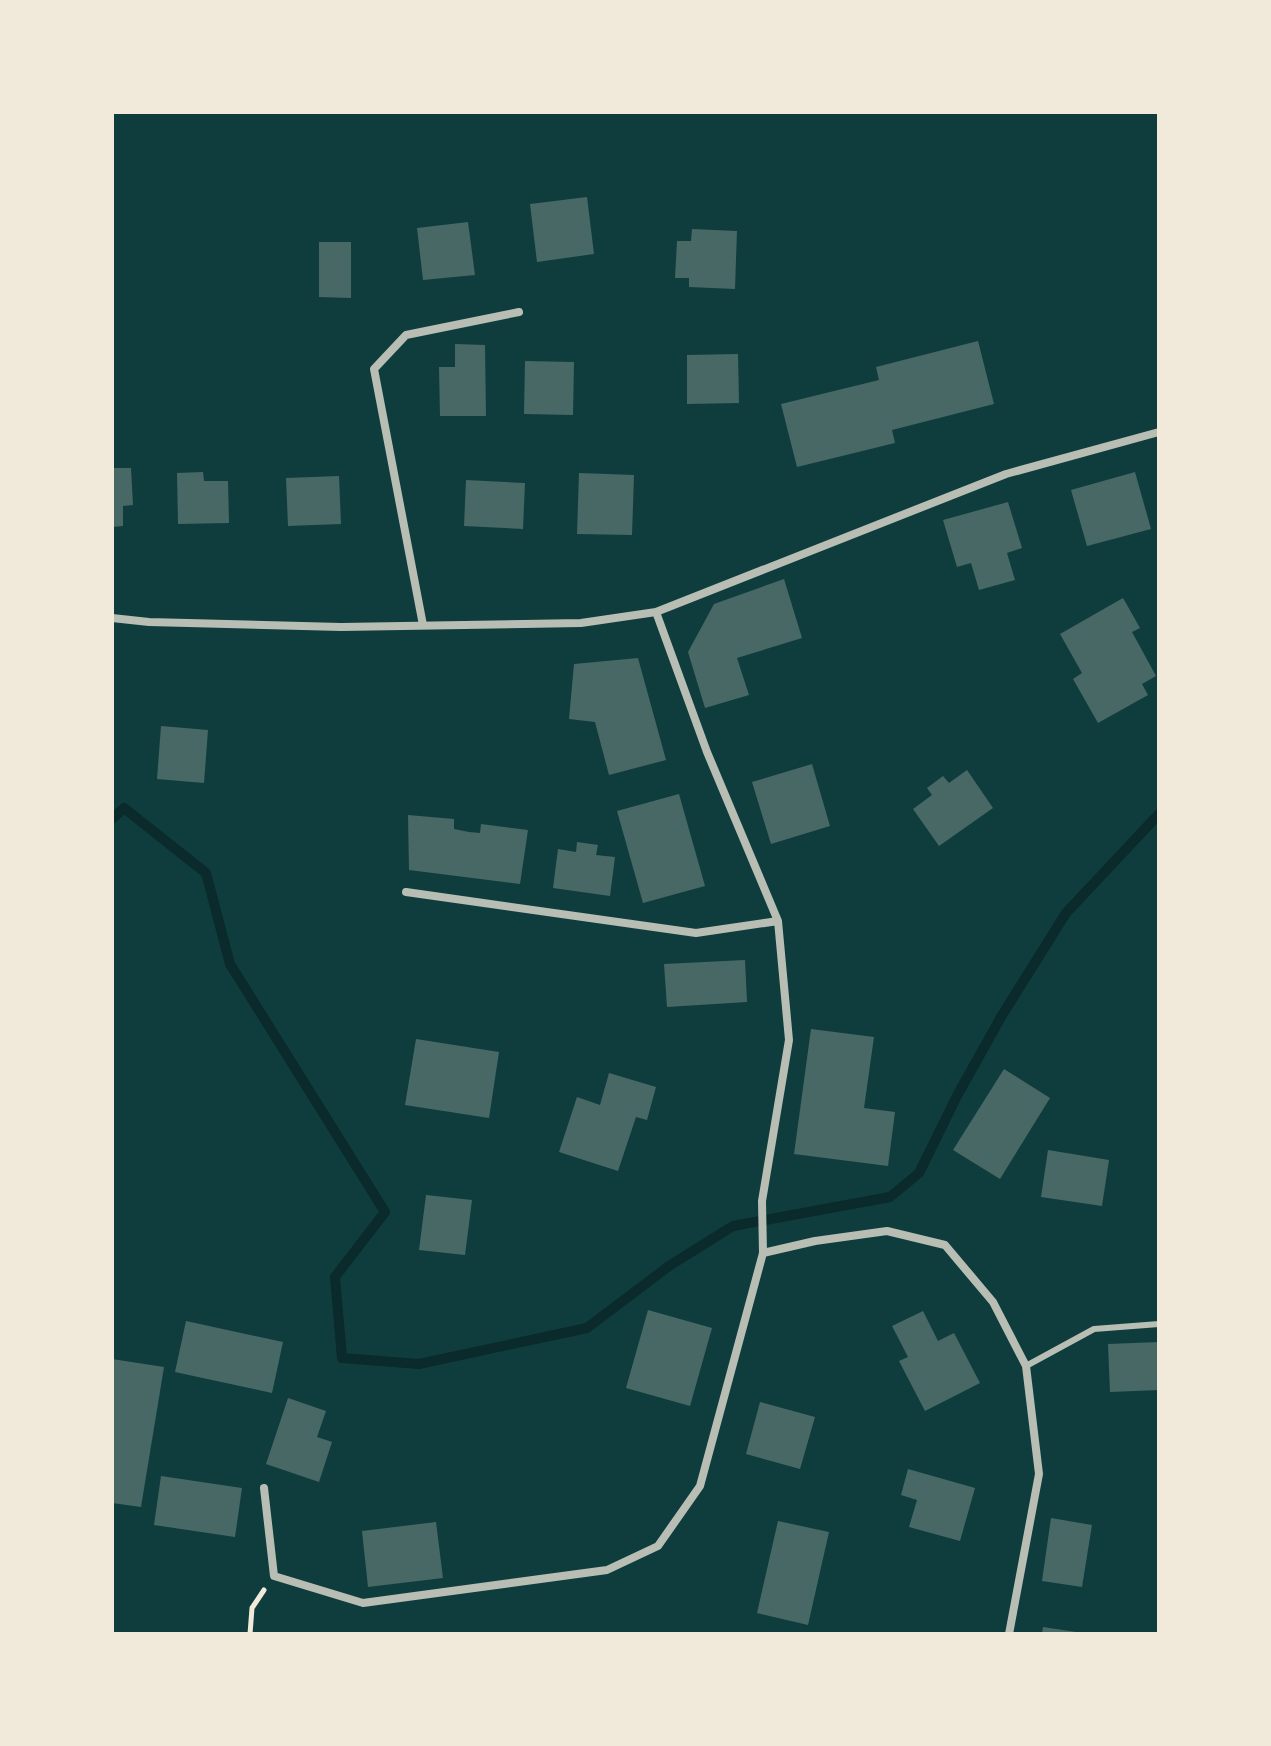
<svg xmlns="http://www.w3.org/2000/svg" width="1271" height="1746" font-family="Quicksand,sans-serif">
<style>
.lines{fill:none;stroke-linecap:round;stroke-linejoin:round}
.stream{stroke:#0a2a2b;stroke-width:10}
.building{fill:#486865}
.path{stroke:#f1e9da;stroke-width:5}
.service{stroke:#b8beb3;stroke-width:6}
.minor{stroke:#b8beb3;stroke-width:8}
</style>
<rect width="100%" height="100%" fill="#0f3d3e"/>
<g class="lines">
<path class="stream" d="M112,819L124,808L206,873L230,964L385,1212L335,1277L342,1358L419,1364L587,1328L669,1266L733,1226L890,1197L919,1173L958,1094L1001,1017L1066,913L1159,814"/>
</g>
<path class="building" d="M587,197L594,254L537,262L530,204Z
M468,222L475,275L423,280L417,228Z
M692,229L737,231L735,289L689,287V278H675L677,241H691Z
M319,242H351V298L319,297Z
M978,341L994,404L892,430L895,443L797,467L781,404L879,380L876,367Z
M455,344L485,345L486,416H440L439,367H455Z
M738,354L739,403L687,404V355Z
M525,361L574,362L573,415L524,414Z
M112,468H131L133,505L123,506V526L112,527Z
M203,472L204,481H228L229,523L178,524L177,473Z
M1135,472L1151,529L1087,546L1071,490Z
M579,473L634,475L632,535L577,534Z
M339,476L341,524L288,526L286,478Z
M466,480L525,483L523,529L464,526Z
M1008,502L1022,548L1007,553L1015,580L979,590L971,563L957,567L943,520Z
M784,579L802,638L737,658L749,695L705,708L688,652L714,604Z
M1123,598L1140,628L1132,632L1156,676L1142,684L1148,695L1098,723L1073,679L1082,673L1060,634Z
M638,658L666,760L609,775L595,722L569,719L574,664Z
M161,726L208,730L204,783L157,779Z
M812,764L830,826L771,844L752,782Z
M967,770L993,808L939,846L913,809L932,795L927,788L943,776L949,783Z
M679,794L705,886L643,903L617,811Z
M408,815L454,819V829L469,832L480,833L481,824L528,830L520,884L409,870Z
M577,842L598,845L596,855L615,857L610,896L553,888L558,849L576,852Z
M745,960L747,1002L667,1007L664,964Z
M811,1029L874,1037L864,1108L895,1112L888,1166L794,1154Z
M416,1039L499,1052L489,1118L405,1105Z
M1004,1069L1050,1098L1000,1179L953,1150Z
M609,1073L656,1087L647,1120L636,1117L618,1171L559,1152L577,1097L600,1105Z
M1048,1150L1109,1160L1102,1206L1041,1197Z
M426,1195L472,1200L465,1255L419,1250Z
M648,1310L712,1328L690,1406L626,1388Z
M923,1311L938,1341L954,1333L980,1383L925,1411L899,1361L908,1357L892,1326Z
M186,1321L283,1342L272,1393L175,1372Z
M1159,1342V1390L1110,1392L1108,1344Z
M112,1359L164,1367L141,1507L112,1503Z
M288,1398L326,1411L317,1437L332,1442L319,1482L266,1464Z
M760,1402L815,1417L800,1469L746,1454Z
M908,1469L975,1488L960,1541L909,1527L917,1500L901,1495Z
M161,1476L242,1488L235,1537L154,1525Z
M1051,1518L1092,1525L1082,1587L1042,1581Z
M778,1521L829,1532L808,1625L757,1613Z
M436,1522L443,1578L368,1587L362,1531Z
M1043,1627L1076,1632V1634H1042Z"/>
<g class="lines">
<path class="path" d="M250,1634L252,1608L264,1590"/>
<path class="service" d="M1026,1366L1094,1329L1159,1324"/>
<path class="minor" d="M112,618L149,622L341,627L581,623L656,612L1006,474L1159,432
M423,625L374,369L406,335L519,312
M406,892L696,933L778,921
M763,1253L815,1241L887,1231L945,1245L993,1302L1026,1366L1039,1474L1009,1634
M264,1488L274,1576L363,1603L607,1570L658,1546L700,1486L763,1253L762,1201L789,1040L778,921L707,752L656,612"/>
</g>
<rect width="1271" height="1746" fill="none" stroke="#f1e9da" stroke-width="228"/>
</svg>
